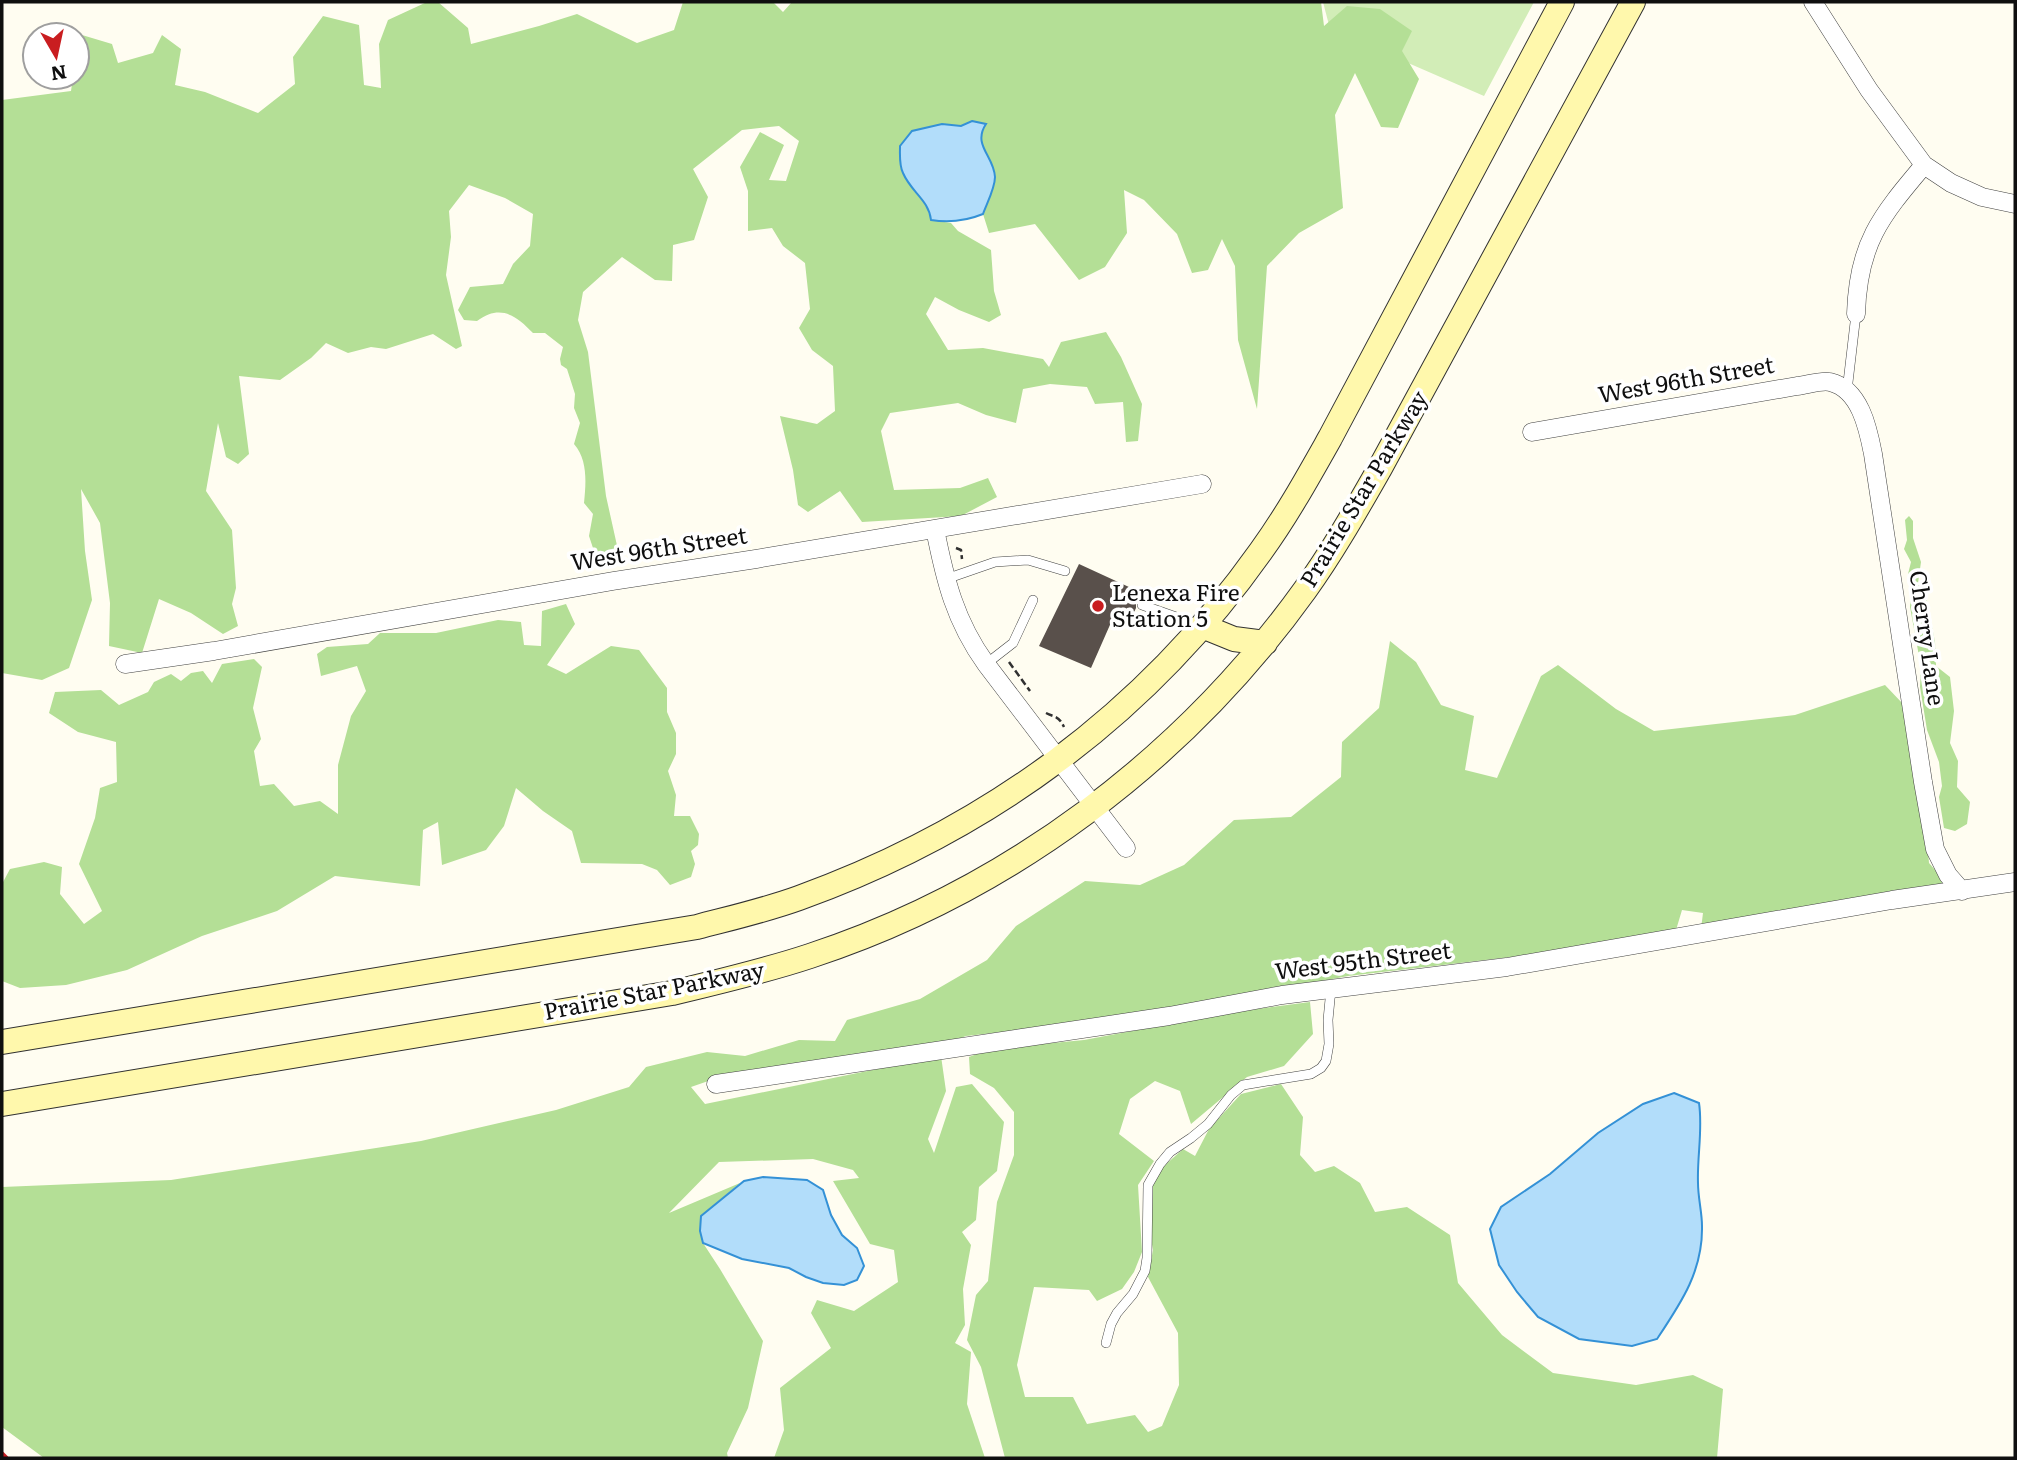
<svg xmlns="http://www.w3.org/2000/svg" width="2017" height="1460" font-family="Literata,serif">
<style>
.green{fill:#d2edb7}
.forest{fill:#b4df96}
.water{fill:#b2ddfa;stroke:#3491d6;stroke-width:2}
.building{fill:#59504b}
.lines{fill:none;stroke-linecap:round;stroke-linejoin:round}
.lane-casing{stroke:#424242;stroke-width:10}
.street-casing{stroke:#424242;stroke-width:19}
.secondary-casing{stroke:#313131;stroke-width:26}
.path{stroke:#313131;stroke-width:2.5;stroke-dasharray:7 3.5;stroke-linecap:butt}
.lane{stroke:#fff;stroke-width:9}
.street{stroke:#fff;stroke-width:18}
.secondary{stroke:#fff8ac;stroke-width:24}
.rail{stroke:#c91d20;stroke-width:5}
.poi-dot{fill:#c91d20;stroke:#fff;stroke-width:2.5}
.labels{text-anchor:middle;stroke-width:7;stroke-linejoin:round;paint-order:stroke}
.street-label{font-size:23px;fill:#0f0f0f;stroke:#fff}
.poi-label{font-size:23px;fill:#0f0f0f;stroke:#fff;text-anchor:start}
</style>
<rect width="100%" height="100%" fill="#fffdf1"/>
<path class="green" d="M1323,2H1534L1484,96L1330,29Z"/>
<path class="forest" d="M427,2H438L468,28L471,44L539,26L577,14L637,43L674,30L683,2H773L783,12L792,2H1321L1324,26L1347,6L1380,9L1412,31L1402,51L1419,79L1398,128L1381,127L1355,73L1335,115L1343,208L1299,233L1267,266L1257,409L1238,340L1235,266L1222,239L1208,270L1192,273L1177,234L1144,200L1124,190L1127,233L1105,267L1079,280L1035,224L989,233L983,214L988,200L990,160L981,143V132L985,124L972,121L961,126L942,124L914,191L930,209L931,220L951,223L958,231L991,250L994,291L1001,315L989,322L959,310L935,297L926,314L948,350L983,348L1043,359L1049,367L1061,342L1106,332L1121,357L1142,404L1138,441L1126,442L1123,402L1095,404L1087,387L1050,384L1023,389L1016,423L986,415L958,403L890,413L881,431L894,490L960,488L988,478L997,497L961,516L862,522L840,491L808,512L798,505L793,470L780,416L817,424L835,411L833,366L812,350L799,328L810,309L805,263L783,246L772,228L748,231V191L740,167L760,132L784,145L769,180L786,181L799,141L779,126L742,130L693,169L708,197L694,240L673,245L672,281L655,280L622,257L583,292L578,320L588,352L606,496L618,550L605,558L595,554L589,536L593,514L584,503C586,483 588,460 574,444L580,423L574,408L575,394L567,369L561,365L560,359L563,347L545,333H533C516,315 500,304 477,321L464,320L458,310L470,287L503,284L513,264L530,246L533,214L505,198L469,185L449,211L451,237L446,275L462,346L456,349L433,334L386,349L371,347L348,353L326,343L311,358L280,380L239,376L249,454L238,464L226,457L218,423L206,491L232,530L236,588L232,604L238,626L223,634L191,613L159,599L142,653L109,646L110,603L100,523L81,489L85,551L92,600L69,668L42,680L2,673V100L71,91L73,77H77V60L82,35L112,44L118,63L153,53L162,35L181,49L175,85L205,92L258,113L295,84L293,57L323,16L359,25L364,85L381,88L379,44L388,20Z
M1909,516L1913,521V538L1921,562L1918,583L1926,595L1935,642L1936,666L1950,677L1954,711L1950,743L1958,761L1957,787L1970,802L1967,824L1955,831L1944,828L1939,797L1942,786L1939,762L1927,730L1920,687L1921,667L1910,607L1912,584L1908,574L1911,562L1904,549L1907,540L1905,520Z
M566,604L575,624L547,665L566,674L611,646L639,650L667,688V712L676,733V754L668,771L676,795L674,816H690L699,834L698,845L691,851L695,864L691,877L670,885L657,870L642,864L581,863L572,831L543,811L516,788L504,826L486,850L442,865L438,822L423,830L420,886L335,876L277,911L202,936L127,970L66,985L20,988L2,981V884L10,869L44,862L62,867L60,894L84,924L102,911L79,864L95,818L100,788L117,782L116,742L78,732L49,713L55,692L101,690L119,705L148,692L154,682L171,674L181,681L191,673L203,671L212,683L222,664L254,659L262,667L253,708L261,739L254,751L260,786L274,784L294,806L320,801L338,814V765L351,716L366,691L357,666L321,676L317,654L327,647L368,644L380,633H436L498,620L521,622L524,645L541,646L542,611Z
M1390,641L1416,662L1441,705L1474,716L1465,770L1497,778L1541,676L1558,665L1616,709L1654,731L1795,715L1885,685L1904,705L1923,792L1929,863L1944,880L1947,890L1701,929L1703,913L1682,910L1676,930L1529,955L1348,976L1229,999L1048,1027L966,1036L938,1047L714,1079L691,1087L705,1104L941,1056L946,1091L928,1139L934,1153L956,1087L972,1084L1004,1122L997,1171L979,1187L976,1220L962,1232L971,1245L963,1289L965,1325L955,1343L971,1352L967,1404L985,1458H774L784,1430L780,1388L831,1348L811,1313L817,1300L854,1311L898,1282L894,1250L870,1244L833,1181L859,1178L853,1170L813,1159L719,1162L669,1213L740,1183L701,1216L700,1229L703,1243L720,1269L763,1341L748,1408L727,1453L728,1458H44L2,1427V1187L171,1180L421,1141L556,1110L629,1087L646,1067L707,1052L745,1056L799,1040L835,1041L847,1020L920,999L987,960L1016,926L1085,881L1140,885L1184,865L1234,820L1291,817L1341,777L1342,742L1379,708Z
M1310,1002L1313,1034L1284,1066L1247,1077L1191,1124L1180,1091L1155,1081L1130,1099L1119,1134L1154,1161L1138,1185L1142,1252L1134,1272L1122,1289L1097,1301L1089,1290L1034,1287L1017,1365L1025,1397H1073L1087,1424L1135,1415L1148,1432L1162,1426L1179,1385L1178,1333L1148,1277L1153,1250L1145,1206L1154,1175L1183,1149L1195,1156L1209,1129L1241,1094L1281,1084L1303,1117L1300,1155L1315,1172L1334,1166L1360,1183L1375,1212L1407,1207L1450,1235L1458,1283L1502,1335L1553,1373L1636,1385L1693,1375L1723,1389L1717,1458H1005L981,1367L967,1340L976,1295L988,1281L997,1202L1014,1155V1112L994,1088L970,1074L969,1057L989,1049L1084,1040L1228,1013Z"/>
<path class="water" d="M972,121L986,124C972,145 994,156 995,177C995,188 987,203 983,214C966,221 950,223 931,220C929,200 911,192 903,173C899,165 900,155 900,146L912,131L942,124L961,126Z
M1674,1093L1699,1103C1703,1129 1697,1156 1698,1183C1698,1198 1702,1212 1702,1226C1703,1271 1681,1303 1657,1339L1632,1346L1579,1339L1538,1317L1517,1292L1499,1265L1490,1229L1501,1207L1550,1174L1598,1133L1643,1104Z
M763,1177L807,1180L823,1190L831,1215L842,1235L857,1248L864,1266L857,1280L844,1285L823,1283L806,1277L789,1268L742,1259L703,1243L700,1231L701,1216L744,1181Z"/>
<path class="building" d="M1079,564L1142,593L1136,602V608L1129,623L1113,618L1091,668L1039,646Z"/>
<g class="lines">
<g class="lane-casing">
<path id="lane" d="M1847,391L1856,314
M946,579L995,562L1028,560L1065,571
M1142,605L1199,625
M986,664L1013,643L1033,600
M1106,1343L1111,1324L1117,1313L1133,1294L1145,1271L1147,1258L1148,1185L1160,1164L1170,1152L1191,1138L1208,1124L1231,1095L1243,1085L1311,1074L1321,1068L1326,1061L1329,1044L1328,1020L1331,989"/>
</g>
<g class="street-casing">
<path id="street" d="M1813,2L1869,90L1924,165L1951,183L1982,197L2015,204
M1856,314C1858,244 1880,217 1924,165
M1532,432L1797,386C1807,385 1821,380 1830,382C1860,389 1868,428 1873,454L1923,782L1935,849L1948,875L1962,891
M935,529C945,580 955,621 986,664L1126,848
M125,664L214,651L613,581L756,559L1202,484
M716,1084L1169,1016L1282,995L1507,967L1892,900L2015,882"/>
</g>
<g class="secondary-casing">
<path id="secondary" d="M1202,626L1234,639L1265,643
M2,1042L697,927C731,918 766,910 799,898C987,830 1145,715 1261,551C1287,515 1308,477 1330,438L1562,2
M2,1104L672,993C718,982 765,971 810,956C1008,891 1183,760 1305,590C1333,551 1356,510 1380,468L1633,2"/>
</g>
<path class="path" d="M956,548L961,550L962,559
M1009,662L1030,691
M1046,713C1056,718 1058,715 1064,727"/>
<use href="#lane" class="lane"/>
<use href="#street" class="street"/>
<use href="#secondary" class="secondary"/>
<path class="rail" d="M2,1454L6,1458"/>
</g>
<circle class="poi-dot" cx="1098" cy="606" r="7"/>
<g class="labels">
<g class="street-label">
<text transform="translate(1686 380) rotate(-10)" y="8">West 96th Street</text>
<text transform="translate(1364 489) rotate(-59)" y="8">Prairie Star Parkway</text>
<text transform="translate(659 549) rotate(-9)" y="8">West 96th Street</text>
<text transform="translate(1927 638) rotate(82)" y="8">Cherry Lane</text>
<text transform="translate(1363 961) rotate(-7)" y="8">West 95th Street</text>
<text transform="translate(654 991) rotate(-11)" y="8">Prairie Star Parkway</text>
</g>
<g class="poi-label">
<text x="1112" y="601">Lenexa Fire<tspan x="1112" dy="26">Station 5</tspan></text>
</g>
</g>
<rect width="2017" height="1460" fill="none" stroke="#0f0f0f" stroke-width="7"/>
<g transform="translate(56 56) rotate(171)"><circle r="33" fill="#ffffff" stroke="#9f9f9f" stroke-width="2"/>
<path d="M0-5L12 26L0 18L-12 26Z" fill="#c91d20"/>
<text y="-10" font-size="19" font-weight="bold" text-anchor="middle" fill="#0f0f0f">N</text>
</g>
</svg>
